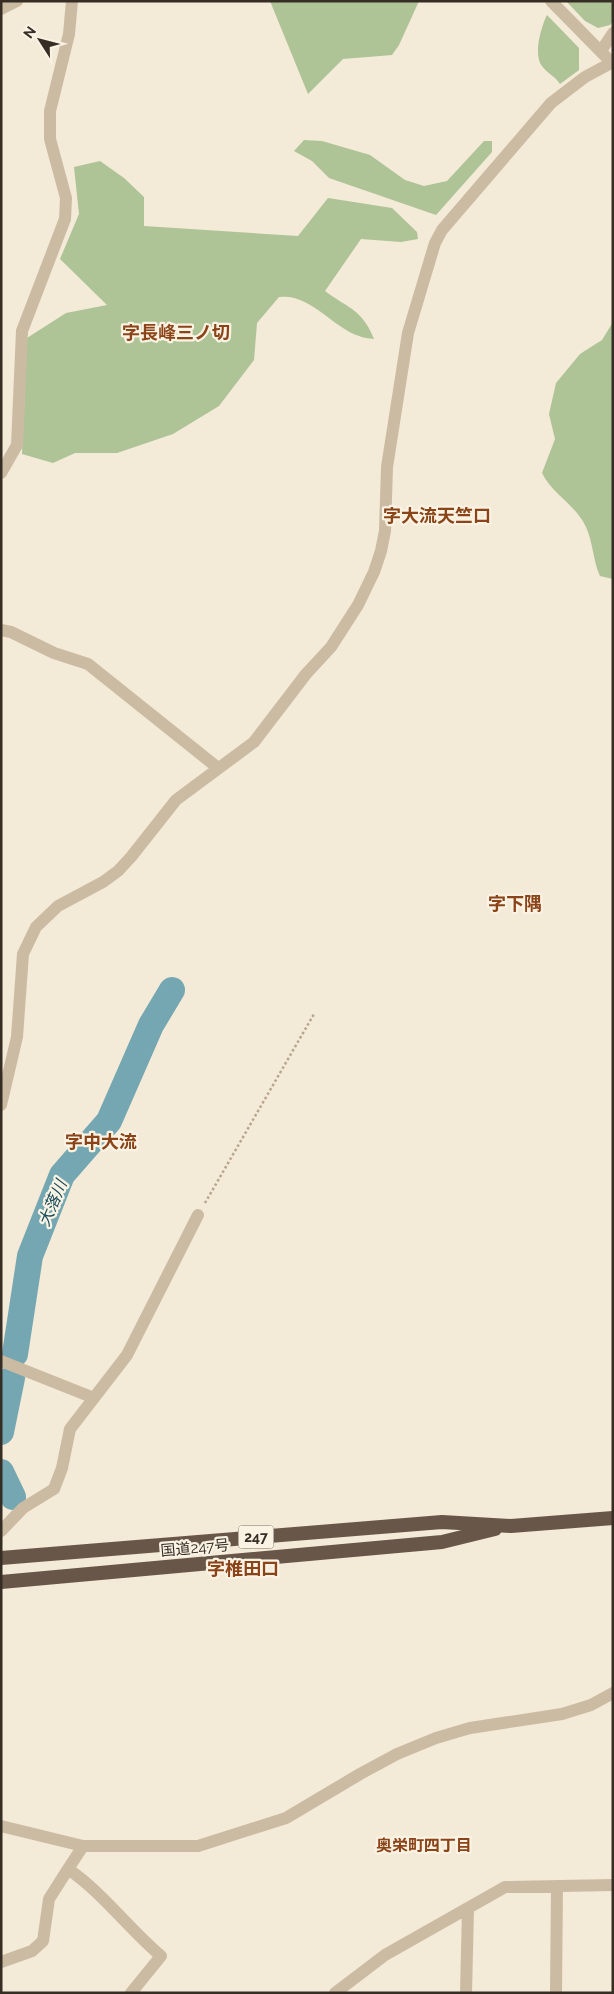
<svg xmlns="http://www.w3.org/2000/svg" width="614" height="1994" font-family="Raleway,'Noto Sans JP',sans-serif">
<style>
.green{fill:#aec396}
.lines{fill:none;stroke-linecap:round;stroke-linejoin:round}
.river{stroke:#74a7b2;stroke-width:26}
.path{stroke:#b7a58d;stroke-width:2.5;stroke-dasharray:2.5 2.5;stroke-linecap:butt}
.minor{stroke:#ccbba3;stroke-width:12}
.tertiary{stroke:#ccbba3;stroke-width:12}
.trunk{stroke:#685748;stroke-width:14}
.labels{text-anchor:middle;stroke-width:4.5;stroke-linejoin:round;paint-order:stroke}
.shield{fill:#faf3e4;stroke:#71685e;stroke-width:1}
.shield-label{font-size:14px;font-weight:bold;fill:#362d25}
.street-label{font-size:15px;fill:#362d25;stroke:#faf3e4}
.water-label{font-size:16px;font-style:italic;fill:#184d5a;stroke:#faf3e4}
.neighbourhood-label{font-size:16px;font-weight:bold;fill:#8b4318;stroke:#faf3e4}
.quarter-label{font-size:18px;font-weight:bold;fill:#8b4318;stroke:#faf3e4}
</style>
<rect width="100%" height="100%" fill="#f3ead7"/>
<path class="green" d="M270,1H419L399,45L392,55L343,59L308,94Z
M566,1H613V21L610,25L598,28L585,21Z
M547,15L579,48V70L560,84C555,76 547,73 542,66C533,55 541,27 547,15Z
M304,140L322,141L370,155L405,180L424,186L447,181L484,141H492V152L436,215L329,178L312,161L294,151Z
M100,161L124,178L144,197V226L298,236L328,198L392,208L417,232L418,239L401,242L361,239L325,291C349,309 362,309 374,339C369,338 363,338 359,336C332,327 310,293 279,297L257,323L254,360L219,406L173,434L117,453H75L53,463L22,454L27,338L66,313L107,305L60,259L79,214L74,167Z
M613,322V579L600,576C593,561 593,542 586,527C576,505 552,494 542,473L555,439L549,414L556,383L580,354L602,340Z"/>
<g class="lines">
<path class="river" d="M15,1354L30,1256L62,1175L109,1121L151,1025L172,990
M1,1432L12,1378
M1,1472L13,1497"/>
<path class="path" d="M205,1203L314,1014"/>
<path class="minor" d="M601,51L613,33
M1,473L17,445L22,331L65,219L66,198L50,139V111L69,34L72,1
M1,630L11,632L54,653L88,664L218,768
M1,1105L17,1037L23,954L36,927L58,906L103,882L118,871L131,857L176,800L254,742L306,674L331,647L358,605L374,572L381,551L385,531L387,467L408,333L435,243L442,230L551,103L585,77L611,63
M1,1361L94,1398
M1,1531L23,1508L54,1489L62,1468L70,1429L127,1355L198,1215
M1,1826L83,1846H198L286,1818L360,1774L397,1754L436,1738L470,1728L562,1714L591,1705L613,1693
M83,1846L68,1869C103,1893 128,1928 161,1956L131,1993
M1,1962L32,1951L43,1941L49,1899L68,1869
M335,1993L385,1955L505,1887L613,1885
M466,1993L468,1909
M556,1993L557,1886"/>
<path class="tertiary" d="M551,1L613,64
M1,9L17,1"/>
<path class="trunk" d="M1,1558L442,1522L511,1526L613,1518
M1,1582L442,1542L495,1529"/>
</g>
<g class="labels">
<rect class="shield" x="238.5" y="1525.5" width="35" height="23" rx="4"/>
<g class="shield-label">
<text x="256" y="1542">247</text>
</g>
<g class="street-label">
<text transform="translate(195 1548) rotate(-5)" y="5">国道247号</text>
</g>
<g class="water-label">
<text transform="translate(52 1203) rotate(-67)" y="6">大落川</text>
</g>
<g class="neighbourhood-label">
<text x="424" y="1851">奥栄町四丁目</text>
</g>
<g class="quarter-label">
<text x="176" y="339">字長峰三ノ切</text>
<text x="437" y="522">字大流天竺口</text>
<text x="515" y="910">字下隅</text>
<text x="101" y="1148">字中大流</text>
<text x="243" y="1575">字椎田口</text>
</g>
</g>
<rect width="614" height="1994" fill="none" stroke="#362d25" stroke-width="5"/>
<g transform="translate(40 40) rotate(306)" stroke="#faf3e4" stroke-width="4" paint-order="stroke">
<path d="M0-4L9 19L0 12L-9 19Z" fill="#362d25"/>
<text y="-8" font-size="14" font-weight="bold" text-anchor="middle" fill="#362d25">N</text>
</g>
</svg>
